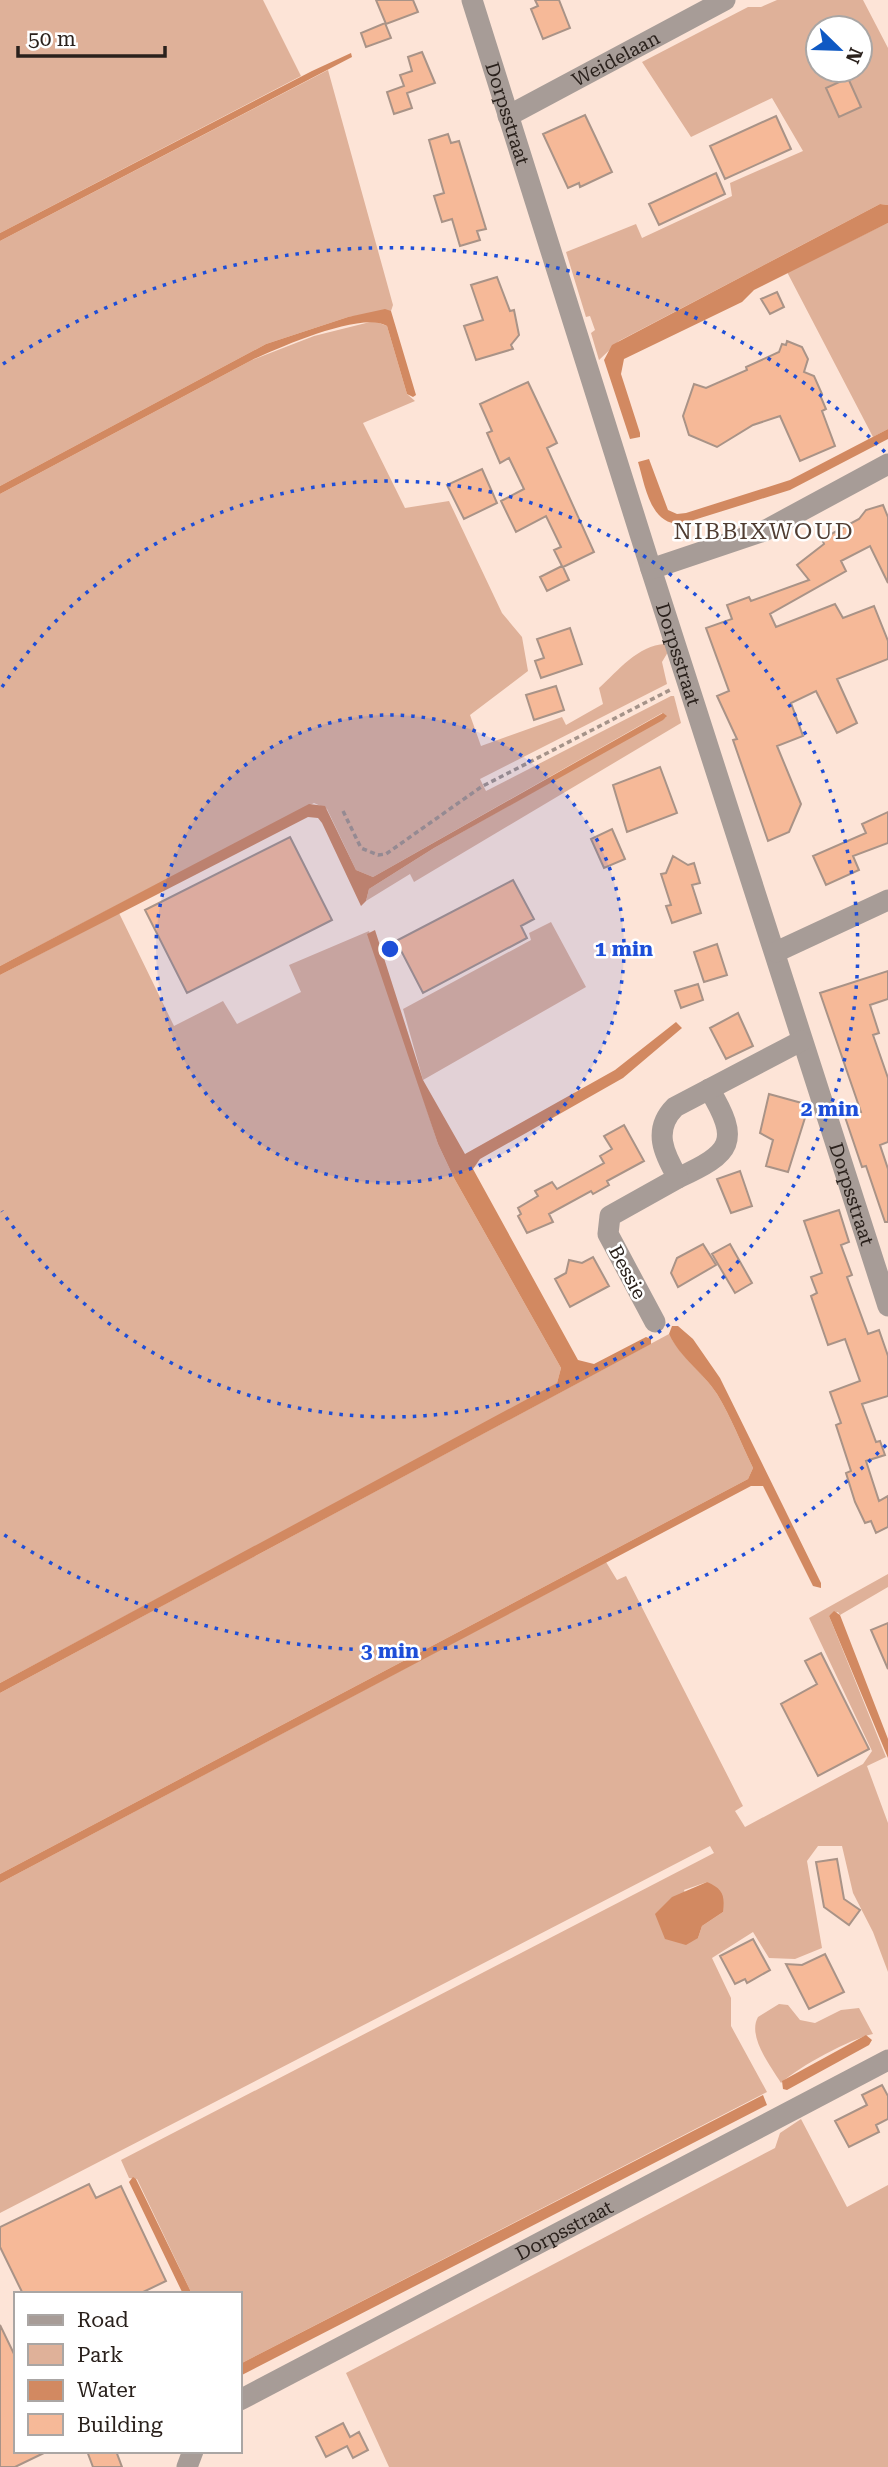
<svg xmlns="http://www.w3.org/2000/svg" width="888" height="2467" font-family="'Roboto Serif',serif">
<style>
.green{fill:#dfb199;fill-rule:evenodd}
.water{fill:#d28961}
.building{fill:#f6b998;stroke:#a99387;stroke-width:2}
.lines{fill:none;stroke-linecap:round;stroke-linejoin:round}
.path{stroke:#a59389;stroke-width:3.5;stroke-dasharray:5 3.5;stroke-linecap:butt}
.minor{stroke:#a79c97;stroke-width:21}
.ring{fill:none;stroke:#1d4ed8;stroke-width:3.5;stroke-dasharray:3.5 7}
.labels{text-anchor:middle;stroke-width:5;stroke-linejoin:round;paint-order:stroke}
.street-label{font-size:19px;fill:#2a211c;stroke:#fff}
.quarter-label{font-size:23px;letter-spacing:2px;fill:#503d32;stroke:#fff}
.centre{fill:#1d4ed8;stroke:#fff;stroke-width:3.5}
.ring-label{font-size:21px;text-anchor:middle;font-weight:bold;fill:#1d4ed8;stroke:#fff;stroke-width:5;stroke-linejoin:round;paint-order:stroke}
</style>
<rect width="100%" height="100%" fill="#fde4d7"/>
<path class="green" d="M0,0H263L301,76L0,233Z
M777,0H863L888,48V205L880,204L619,341L599,360L591,333L595,330L590,316L586,317L566,252L636,224L642,238L732,196L730,183L803,151L772,98L691,137L642,62L748,7H761ZM818,28H860V70H818Z
M328,70L393,305L391,311L348,317L266,344L0,486V241Z
M888,223V429L873,437L787,272Z
M374,321L387,326L407,394L415,401L363,423L405,508L449,501L502,613L522,637L528,671L470,715L481,746L562,717L566,725L603,704L599,688C618,671 638,645 665,644L668,652L662,662L667,684L480,779L486,791L671,696H674L681,723L414,882L410,874L366,901L369,889L434,848L666,717L662,713L373,877L356,870L327,809L314,803L0,966V494L252,360L314,336Z
M119,913L174,1026L223,1001L237,1024L301,992L289,965L369,931L438,1144L454,1178L561,1368L557,1383L551,1388L0,1683V975Z
M551,922L586,987L423,1080L403,1009L531,940L529,933Z
M669,1334C681,1358 703,1372 717,1394C731,1417 741,1443 753,1468L748,1479L0,1874V1693Z
M606,1562L617,1580L626,1576L743,1806L735,1811L745,1827L863,1764L872,1751L809,1618L888,1574V1587L840,1615L838,1612L829,1616L886,1757L867,1766L888,1823V1972L873,1932L853,1893L842,1846H818L807,1861L822,1948L795,1959L769,1958L753,1932L712,1958L731,1998V2026L767,2092L240,2364V2294H192L137,2179L129,2178L121,2160L714,1853L710,1846L0,2213V1883ZM707,1882L723,1912L702,1926L698,1938L684,1890Z
M779,2004L788,2005L800,2020L815,2023L841,2010L859,2008L873,2034C852,2038 798,2067 781,2083C771,2066 747,2037 758,2017Z
M801,2119L847,2207L888,2185V2467H389L346,2373L775,2148L780,2133Z"/>
<path class="water" d="M351,53L352,57L0,241V233L312,71Z
M880,204L888,205V223L754,290L742,302L624,359L621,374L640,433V437L630,439L604,360L612,345Z
M385,309L391,311L416,395L413,397L407,394L387,326C364,310 277,348 252,360L0,494V486L266,344L348,317Z
M888,429V439L790,490L681,524C650,525 645,485 638,462L649,459L668,510L677,514L686,513L790,480Z
M663,713L667,716L663,720L434,848L369,889L366,901L361,906L322,823L318,818L308,817L0,975V966L309,804L325,806L356,870L373,877Z
M375,930L423,1080L465,1154L615,1070L676,1022L682,1028L623,1078L480,1159L473,1169L578,1360L594,1364L646,1337L651,1339V1344L0,1693V1683L557,1383L561,1368L454,1178L438,1144L367,934Z
M672,1326H678L693,1339L720,1378L821,1583V1588L813,1586L763,1486H751L0,1883V1874L748,1479L753,1468C741,1443 731,1417 717,1394C703,1372 680,1358 669,1334Z
M834,1611L840,1615L888,1739V1758L829,1616Z
M707,1882C723,1889 725,1895 723,1912L702,1926L698,1938L686,1945L665,1939L655,1914L672,1897Z
M866,2035L872,2040L869,2045L787,2090L783,2089L782,2081Z
M763,2095L767,2105L240,2376V2364Z
M133,2177L136,2179L192,2294H183L129,2182Z"/>
<path class="building" d="M376,0H413L418,12L386,24Z
M535,0H559L570,28L543,39L531,9L538,6Z
M385,23L391,38L366,47L361,33Z
M422,52L435,83L407,93L412,108L394,114L387,92L404,86L400,75L412,71L408,57Z
M848,78L861,107L839,117L826,88Z
M585,115L612,172L580,187L579,183L568,188L543,134Z
M776,116L791,149L725,179L710,146Z
M448,134L451,143L459,141L486,229L477,231L480,240L460,246L452,219L442,222L434,196L444,193L429,140Z
M716,173L725,194L659,225L649,204Z
M497,277L510,311L514,310L519,335L511,345L513,349L476,360L464,326L483,320L471,285Z
M777,292L784,307L770,314L761,299Z
M787,341L802,347L808,359L804,372L814,376L822,394L820,395L826,409L822,411L835,446L800,461L780,416L753,425L717,447L689,435L683,416L694,384L706,388L747,370L746,367L779,352L782,344L786,345Z
M528,382L557,443L547,448L594,552L563,567L569,580L547,591L540,577L562,566L554,550L561,547L546,516L516,532L501,501L524,489L509,458L500,463L487,433L492,431L480,404Z
M482,469L497,503L464,519L447,485Z
M883,505L888,517V583L870,546L841,561L846,571L770,614L776,627L835,604L843,618L874,606L888,641V659L837,679L857,723L837,733L816,691L791,703L803,736L777,746L801,804L789,832L768,841L733,740L737,739L717,696L729,691L706,628L732,619L727,605L749,597L751,601L809,580L797,565L824,544L822,539L859,519L866,510Z
M570,628L582,664L541,678L535,661L544,658L537,639Z
M556,686L564,710L534,720L526,695Z
M660,767L677,813L627,832L613,785Z
M888,812V843L853,856L859,870L826,885L813,856L866,833L862,824Z
M612,829L625,859L604,868L591,839Z
M290,837L332,920L187,993L145,910Z
M673,856L688,865L694,863L700,883L692,885L701,913L672,923L666,906L671,905L661,874L666,873Z
M513,880L534,919L521,926L527,938L423,993L396,941Z
M717,944L727,975L704,982L694,952Z
M888,971V999L870,1005L879,1033L873,1035L888,1078V1142L880,1145L888,1169V1222H885L866,1166L862,1167L845,1117L861,1112L820,993Z
M698,984L703,1000L681,1008L675,991Z
M738,1013L753,1046L726,1059L710,1028Z
M769,1094L809,1105L788,1172L766,1166L773,1140L760,1133Z
M624,1125L644,1161L607,1181L609,1185L593,1194L591,1191L549,1214L553,1222L527,1233L518,1216L521,1214L518,1208L538,1196L535,1191L552,1182L557,1189L604,1163L600,1156L612,1149L604,1136Z
M740,1171L752,1206L731,1213L717,1179Z
M839,1210L849,1242L841,1245L852,1275L847,1277L868,1334L879,1330L888,1356V1396L862,1404L876,1442L880,1441L885,1455L866,1461L879,1501L888,1496V1527L876,1533L871,1521L865,1523L855,1502L846,1473L851,1471L836,1425L841,1423L830,1392L860,1381L845,1339L828,1345L811,1296L817,1293L811,1277L822,1273L804,1221Z
M703,1244L716,1265L678,1287L671,1273L677,1258Z
M730,1244L752,1283L735,1293L712,1254Z
M593,1257L609,1286L570,1307L555,1279L566,1273L569,1260L582,1263Z
M888,1623V1669L871,1630Z
M821,1653L869,1749L818,1776L781,1704L817,1684L805,1661Z
M837,1859L844,1899L860,1910L849,1925L824,1907L816,1862Z
M753,1939L770,1970L747,1983L745,1979L735,1984L720,1956Z
M825,1954L844,1992L809,2009L786,1964L802,1965Z
M882,2085L888,2096V2119L876,2125L879,2132L849,2147L835,2121L867,2105L862,2095Z
M89,2184L96,2198L121,2186L166,2281L139,2294H23L0,2247V2227Z
M0,2325L16,2358V2451H48L15,2467H0Z
M343,2423L350,2437L359,2432L368,2450L353,2458L347,2446L326,2457L316,2437Z
M87,2451H116L122,2467H93Z"/>
<g class="lines">
<path class="path" d="M343,811L361,848L378,855L386,854L481,787L670,690"/>
<g class="minor">
<path id="s1" d="M472,0L651,569L888,1306"/>
<path id="s2" d="M508,116L725,0"/>
<path d="M651,569L764,531L888,464"/>
<path d="M776,952L888,900"/>
<path d="M678,1178C732,1153 741,1142 709,1089"/>
<path d="M655,1322L608,1234L610,1216L678,1178C664,1154 652,1130 675,1107L801,1041"/>
<path id="s3" d="M240,2400L888,2060"/>
<path d="M187,2467L193,2451"/>
</g>
</g>
<circle cx="390" cy="949" r="234" fill="#1d4ed8" fill-opacity=".12"/>
<g class="ring">
<circle cx="390" cy="949" r="234"/>
<path d="M2 687A468 468 0 1 1 2 1211"/>
<path d="M886 1445A702 702 0 0 1 3 1534M3 364A702 702 0 0 1 886 453"/>
</g>
<g class="labels">
<g class="street-label">
<text dy="7" stroke="none"><textPath href="#s2" startOffset="122">Weidelaan</textPath></text>
<text dy="7" stroke="none"><textPath href="#s1" startOffset="119">Dorpsstraat</textPath></text>
<text dy="7" stroke="none"><textPath href="#s1" startOffset="686">Dorpsstraat</textPath></text>
<text dy="7" stroke="none"><textPath href="#s1" startOffset="1253">Dorpsstraat</textPath></text>
<text transform="translate(628 1272) rotate(62)" y="7">Bessie</text>
<text dy="7" stroke="none"><textPath href="#s3" startOffset="366">Dorpsstraat</textPath></text>
</g>
<g class="quarter-label">
<text x="764" y="539">NIBBIXWOUD</text>
</g>
</g>
<circle cx="390" cy="949" r="10" class="centre"/>
<g class="ring-label">
<text x="624" y="956">1 min</text>
<text x="830" y="1116">2 min</text>
<text x="390" y="1658">3 min</text>
</g>
<rect x="14" y="2292" width="228" height="161" fill="#ffffff" stroke="#aaa6a4" stroke-width="2"/>
<rect x="28" y="2315" width="35" height="10" fill="#a79c97" stroke="#aaa6a4" stroke-width="2"/>
<text x="77" y="2327" font-size="21" fill="#2a211c">Road</text>
<rect x="28" y="2344" width="35" height="21" fill="#dfb199" stroke="#aaa6a4" stroke-width="2"/>
<text x="77" y="2362" font-size="21" fill="#2a211c">Park</text>
<rect x="28" y="2380" width="35" height="21" fill="#d28961" stroke="#aaa6a4" stroke-width="2"/>
<text x="77" y="2397" font-size="21" fill="#2a211c">Water</text>
<rect x="28" y="2414" width="35" height="21" fill="#f6b998" stroke="#aaa6a4" stroke-width="2"/>
<text x="77" y="2432" font-size="21" fill="#2a211c">Building</text>
<g transform="translate(839 49) rotate(113)"><circle r="33" fill="#ffffff" stroke="#aaa6a4" stroke-width="2"/>
<path d="M0-5L12 26L0 18L-12 26Z" fill="#0f59c3"/>
<text y="-10" font-size="19" font-weight="bold" text-anchor="middle" fill="#2a211c">N</text>
</g>
<path d="M18 46v10h147v-10" fill="none" stroke="#2a211c" stroke-width="3.5"/>
<text x="28" y="46" font-size="21" fill="#2a211c" stroke="#ffffff" stroke-width="5" paint-order="stroke">50 m</text>
</svg>
